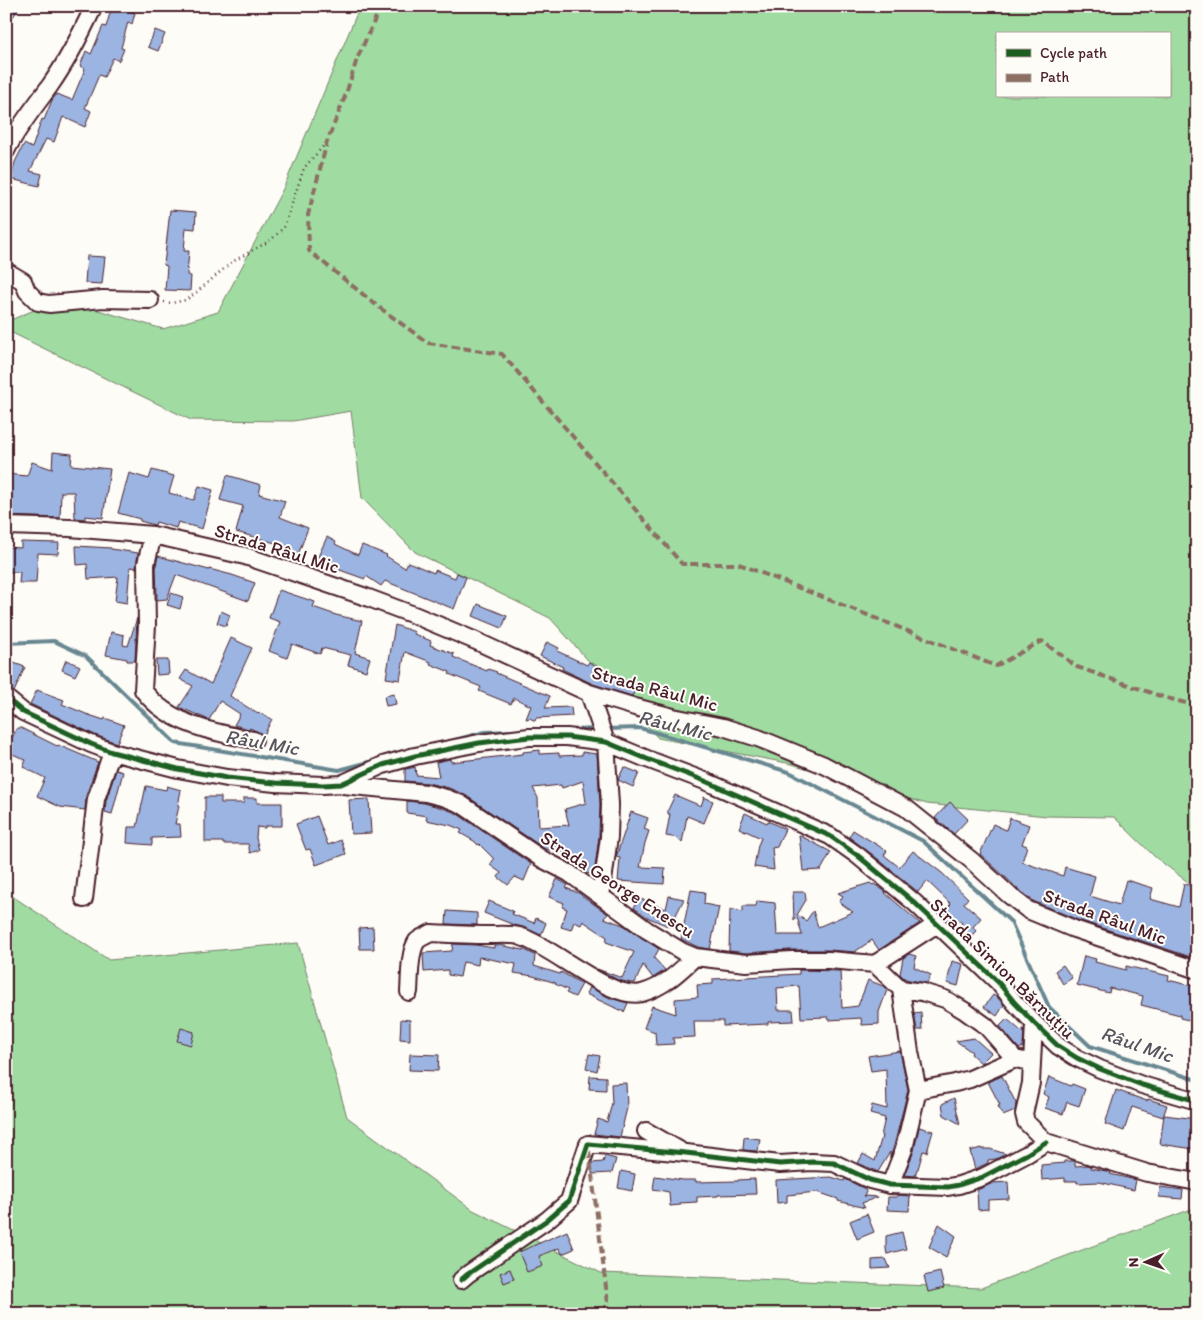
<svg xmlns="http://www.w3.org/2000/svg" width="1203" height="1320" font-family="Itim,sans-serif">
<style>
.green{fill:#a0dca2;stroke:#757e66;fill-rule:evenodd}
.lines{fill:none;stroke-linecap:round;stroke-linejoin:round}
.stream{stroke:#688791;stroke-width:4}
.building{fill:#9cb4e1;stroke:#4a1f2b;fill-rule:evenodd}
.minor-casing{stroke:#4a1f2b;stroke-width:20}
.path{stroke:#4a1f2b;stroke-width:2.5;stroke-dasharray:1 4;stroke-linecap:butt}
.minor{stroke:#fdfcf7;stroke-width:16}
.quiet{stroke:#8d6e63;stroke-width:4;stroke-dasharray:8 4;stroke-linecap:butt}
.cycleway-casing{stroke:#fdfcf7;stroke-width:8}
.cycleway{stroke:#1b5e20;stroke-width:5}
.labels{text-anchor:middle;stroke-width:4;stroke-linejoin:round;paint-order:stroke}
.street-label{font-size:19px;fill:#4a1f2b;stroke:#fdfcf7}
.water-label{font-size:20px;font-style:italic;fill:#59535e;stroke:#fdfcf7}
</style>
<rect width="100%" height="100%" fill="#fdfcf7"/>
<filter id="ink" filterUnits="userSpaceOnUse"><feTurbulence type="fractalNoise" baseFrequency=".02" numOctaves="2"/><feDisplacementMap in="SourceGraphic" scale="10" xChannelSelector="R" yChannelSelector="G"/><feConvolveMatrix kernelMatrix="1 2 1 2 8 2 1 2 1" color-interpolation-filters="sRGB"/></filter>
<g filter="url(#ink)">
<path class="green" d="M360,6H1197V889L1155,857L1114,817L1047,816L927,804L792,764L658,738L550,618L415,552L362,498L351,411L293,421L191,420L6,330V322L60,299L163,329L218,312L284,187ZM997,34H1169V96H997Z
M6,892L109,960L298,943L347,1117L473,1210L601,1273L981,1288L1197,1207V1314H6Z"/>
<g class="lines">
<path class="stream" d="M6,643L54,641L86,656L175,743L339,770L373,761
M606,729L640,728L789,772L923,841L1011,922L1049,1007L1090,1046L1197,1080
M571,730L597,729
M455,740L485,732L512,731"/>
</g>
<path class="building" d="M6,6H13L18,10L6,26Z
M112,6H122L121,9L135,13L132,24L128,22L121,48L124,49L119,61L113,58L104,77L99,75L85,108L91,111L85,127L63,117L54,142L46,139L30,171L42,174L39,186L11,179L15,162L24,144L32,148L42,119L44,120L52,100L57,94L72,100L85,69L80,66L86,51L91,54L103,26L106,27Z
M155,30L165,34L158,51L148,47Z
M170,210L196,212L195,229L186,228L184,251H189L187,275L191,276L190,291L165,290L167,266L164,265Z
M87,256L105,257L102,284L85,283Z
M53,452L72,454L71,465L110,469L103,518L85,516V519L75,518L74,492H61L60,518L6,516V474L27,476L32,462L52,469Z
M152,470L174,476L169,493L194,500L199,486L213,490L202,529L178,522L176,528L156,522L155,525H154L140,521V519L118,513L129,473L149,479Z
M227,475L261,485L259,494L285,501L280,517L308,528L298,555L285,550L286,546L236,532L243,506L220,500Z
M327,537L336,542L335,544L358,555L362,545L387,555L386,556L405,568L408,562L434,573L435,570L455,578L457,573L466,577L454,609L385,581L381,586L366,576L365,579L334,568V569L316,561Z
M21,542L59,543L58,554L38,553L36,583H19L20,572H6V547L21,548Z
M76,546L111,548V549L138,553L136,568L130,567L127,603L115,601L118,577L88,579L87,564L77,565Z
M158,556L209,570V569L232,575L255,583L248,601L176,575L167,599L157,600L156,565Z
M279,590L315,602L313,607L336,615L362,621L355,653L370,658L366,671L348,665L351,655L322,648L320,654L292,644L287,658L269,651L280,622L269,618Z
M171,593L183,597L180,609L167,605Z
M478,604L507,616L502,628L473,616Z
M221,611L230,615L226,626L217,623Z
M137,618L135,661H127V659L106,655L111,632L124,635L123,645L128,646Z
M395,625L415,632L414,634L431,641L430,645L454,654L453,657L487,671L488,669L497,672L496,673L550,696L545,708L571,707L572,716L536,718L535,721L530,718L526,719L531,706L514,698L511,704L479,691L481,687L449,674L450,672L430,664L431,662L405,652L400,680L386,678Z
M231,638L252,648L230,696L258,714L259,713L272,719L264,735L250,728L249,729L234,725L240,714L220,701L209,720L179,707L193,686L180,679L186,670L211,684Z
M547,642L559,648L557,651L587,665L589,662L637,686L632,696L593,684L562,669L563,667L540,656Z
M66,660L80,666L75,676L62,670Z
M156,660H168L169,674L157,675Z
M11,662L25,667L14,692L6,688V672Z
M37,690L64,700L62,704L86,714L104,720L105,718L124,725L117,743L95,735L30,704Z
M394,694L396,704L386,706L384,696Z
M17,728H21L57,746L58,745L98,762L86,796L85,810L60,807L37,796L45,778L23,767L26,760L6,751V749Z
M540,750V754L559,753V756L582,755V752L597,754L600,804L599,836L594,875L586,873L571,863L573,854L545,849L465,795L449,788L428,783L405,781V769L411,768L415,767L416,775L439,777L436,762L450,759L451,762L523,754V752ZM583,781L586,803L565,809L569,825L539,827L538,798L533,788L561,785L562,788Z
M624,767L639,773L633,787L618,780Z
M116,770L123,772L112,814L105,812L106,801Z
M146,786L166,790L167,786L181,790L178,806H179L175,824H180L181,837L152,838V845L127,843L128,827H137Z
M675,795L701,806L704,797L713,801L704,823L687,816L682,843L678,838L666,836L670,814H668V810Z
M205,797H221V803H244V798H257V803H282V826H265V828L257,827L256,838L259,850L250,853L248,844H223V842H205Z
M369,799L371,833L351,834L349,800Z
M407,801L424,803L443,808L456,813L531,864L524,881L515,877L508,885L498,877L501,873L490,865L494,859L479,844L478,845L474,841L460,833L462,830L450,825L426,820L427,816L407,813Z
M950,802L968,819L954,834L935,818Z
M631,812L648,818L644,829L649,831L645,843L640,867L665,868L664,884L618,881L620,858L616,857Z
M745,813L767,823L768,821L785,829L777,847L772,848L774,870L754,867L758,845L761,838L739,828Z
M317,816L328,845L341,840L346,854L316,865L310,849L306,850L296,824Z
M1010,818L1029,825L1022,844L1027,846L1022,862L1063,876L1065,867L1095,876L1090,896L1119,905L1126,880L1153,888L1150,899L1179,907L1184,884L1197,887V896L1192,912L1197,914V959L1078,920L1033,901L1031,899V898L1027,897L1016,887L980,854L993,824L1006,830Z
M853,830L887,851L884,855L899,867L913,851L942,873L968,898L964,903L981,918L973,927L976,931L968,939L959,931L962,922L956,920L953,926L941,914L951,904L927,881L918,892L873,855L849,837Z
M799,835L831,852L821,870L803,871Z
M557,879L568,885L566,888L581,894V895L608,914L604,918L623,925L659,949L654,958L665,970L653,978L643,965L635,983H631L618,980L597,969L622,978L634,952L606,942L607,937L583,921L581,925L574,922L571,930L561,927L567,909L562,907L564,903L549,897Z
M870,883L873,885L874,884L886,892L885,893L920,923L879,950L872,940L856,951V952L829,950H791L746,953L729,951L730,909L743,912V906H756L757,901L775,903L777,935H802L797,917L794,921L793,892H805L806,900L797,915L806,921L813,911L818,927L853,912L839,902L843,896L838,893Z
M691,890L705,892L704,904L719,907L710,949L698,947L681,939Z
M669,896L684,899L670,927L647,917L634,908L638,898L666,909Z
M489,901L513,911L512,914L534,923L536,918L546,923L541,935L523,927L514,925L484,913Z
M447,911L477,913V925L446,924Z
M373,927L374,949H360L359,928Z
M453,944L476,945L494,948V945H500L523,950V949L535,955L534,966L560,974L561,972L582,984L575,997L566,993L568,990L555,984L556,983L533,976L514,973L516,964L479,957L478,965L463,962L460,977L448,975V970L424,972L423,953L452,951Z
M909,954L916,956L914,967L931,975L927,983L909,980L904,978L900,974L903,958Z
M1084,956L1096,959L1095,962L1126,970V966L1169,976L1168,980L1197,987V1022L1180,1018V1015L1141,1005L1143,996L1110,988L1109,993L1077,985Z
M952,961L963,964L958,986L947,983Z
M1063,965L1072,978L1063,984L1055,971Z
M799,970L840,971L842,1008L858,1006L868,980L883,986L887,990L879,1012V1024L862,1025L861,1018L829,1020L828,1017L801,1018L799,986L777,988L778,1010H793L794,1021L768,1022V1024L723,1026V1021H694L695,1037L673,1038L674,1044L656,1045L655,1032L644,1028L652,1006L676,1014L675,999L698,997L697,985L713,984V979L799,974Z
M589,987L610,998L628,1003L624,1012L586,994Z
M993,995L998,998L1004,1005L997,1016L984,1007Z
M921,1012L922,1030H917L914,1013Z
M401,1019L410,1020V1040L400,1039Z
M1007,1019L1021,1031L1024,1029L1023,1047L1019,1049L1000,1026Z
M181,1028L194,1032L191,1045L177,1041Z
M974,1038L991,1053L981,1063L971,1054L972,1052L956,1041Z
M900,1051L908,1090L894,1146L890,1158V1152L878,1172L858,1163L863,1154L875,1161L882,1136H881L885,1118L870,1114L872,1105L887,1109L886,1069L871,1071L868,1056Z
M410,1054L439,1055L438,1071L409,1070Z
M589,1054L600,1056L597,1071L586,1068Z
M590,1076L606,1077V1090L589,1089Z
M1002,1076L1016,1103L1015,1111L1003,1116L998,1106L1000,1105L988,1082Z
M1049,1077L1071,1086L1072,1084L1085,1089L1079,1106L1067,1102L1063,1114L1045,1108L1049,1097L1043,1094Z
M626,1083L627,1108L620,1137L594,1134L598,1119L607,1122L612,1103L611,1084Z
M1116,1090L1147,1101L1148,1099L1167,1105L1163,1117L1132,1107L1124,1131L1105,1124Z
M954,1098L960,1124L944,1115L942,1104Z
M1164,1115L1197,1119L1194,1149L1160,1144Z
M919,1127L933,1131L927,1152L923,1151L918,1169H917L915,1176L904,1175L914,1151Z
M744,1137L760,1139L758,1151L743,1150Z
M981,1148V1149H990L1006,1154L996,1159L988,1160V1163L975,1169L970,1151Z
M605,1156L616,1159L612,1173L592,1174V1163L603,1162Z
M1064,1161H1075V1166L1088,1165L1091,1166V1168L1111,1172L1110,1174L1136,1180L1134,1190L1099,1182L1077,1183V1181H1065V1178L1042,1180L1041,1165L1064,1163Z
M621,1171L635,1174L632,1191L618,1188Z
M655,1176L683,1180H696V1182L738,1181V1180L755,1179L756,1194L718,1195V1196L697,1197V1202L680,1203V1205L670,1206L669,1192L653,1189Z
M831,1177L844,1181L845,1179L865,1189L866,1192L864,1196L878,1197L862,1203L865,1208L838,1201V1199L817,1192L787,1195V1202L777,1203L776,1180Z
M1008,1182L1009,1199L988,1200V1209L978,1210L977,1190L993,1183Z
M1160,1187L1183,1190L1182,1199L1159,1197Z
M897,1195L910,1196L909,1211L887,1210L888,1197H897Z
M867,1214L874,1232L857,1239L850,1221Z
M939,1224L956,1236L946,1257L929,1247Z
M567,1231L574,1249L562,1254L559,1248L539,1256L543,1266L527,1272L519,1252Z
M902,1232L906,1249L887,1254L886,1249V1236Z
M886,1259L890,1268L872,1269V1260Z
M510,1269L514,1279L504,1283L500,1273Z
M940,1272L944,1288L928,1292L924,1276Z"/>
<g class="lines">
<g class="minor-casing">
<path id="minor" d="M6,151C17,128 34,108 49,87C67,62 81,34 94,6
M6,271L23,281L27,291L38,302L49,304L103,299L150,300
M6,526L70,528L153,535L245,556L366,597L414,615L476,641L589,693L635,707L673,717L723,727L758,738L824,765L906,808L971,860L1009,895L1028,910L1074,929L1197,970
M153,535L146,564L147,625L143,690C168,724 215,733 254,740
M589,693L606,742L610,804L609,837L601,896
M6,698L23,712L91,744L112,752L178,769L227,778L275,783L323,785L341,784L383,765L415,756L479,743L529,737H567L606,742L647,759L705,781L830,836L857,855L915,903L998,982L1015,1003L1034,1023L1058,1046L1077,1058L1100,1069L1142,1085L1197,1101
M343,785L426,793L446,798L461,804L542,859L569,873L647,930L683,952L695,957L746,963L792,960H829L875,964L937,924
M84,899L96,799L112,752
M875,964L901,989L910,1052L918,1090L904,1149L890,1185
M901,989L922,992L945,999L965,1011L986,1026L1015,1059
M409,992C410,978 409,952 417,941C421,937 426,936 431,933C450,934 469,935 488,935C498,935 510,934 519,936C552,946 611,1001 642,993C664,987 680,971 695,957
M1034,1023L1031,1083L1024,1114L1026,1122L1046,1142L1147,1173L1197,1182
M918,1090L955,1083L970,1079L1015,1059L1025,1061
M646,1131L679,1150
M461,1280L468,1274L547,1220L569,1201L588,1144L686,1153L780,1164L812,1162L834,1163L870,1180L890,1185L948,1187L959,1185L983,1177L1027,1154L1046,1142"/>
</g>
<path class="path" d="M164,302L172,303L186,300L197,292L232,262L271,240L284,227L304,168L327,142"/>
<use href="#minor" class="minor"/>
<path class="quiet" d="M381,6L357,59L346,94L327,142L308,215L309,251L380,308L428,343L502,354L682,564H739L996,666L1042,641L1077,667L1163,697L1197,706
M589,1151L608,1303L602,1314"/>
<g class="cycleway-casing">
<path id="cycleway" d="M6,698L23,712L91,744L112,752L178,769L227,778L275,783L323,785L341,784L383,765L415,756L479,743L529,737H567L606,742L647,759L705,781L830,836L857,855L915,903L998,982L1015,1003L1034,1023L1058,1046L1077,1058L1100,1069L1142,1085L1197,1101
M461,1280L468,1274L547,1220L569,1201L588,1144L686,1153L780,1164L812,1162L834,1163L870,1180L890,1185L948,1187L959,1185L983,1177L1027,1154L1046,1142"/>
</g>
<use href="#cycleway" class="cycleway"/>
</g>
</g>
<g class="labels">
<g class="street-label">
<text transform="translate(277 548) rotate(17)" y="7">Strada Râul Mic</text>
<text transform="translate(655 688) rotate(15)" y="7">Strada Râul Mic</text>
<text transform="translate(618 884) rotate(33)" y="7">Strada George Enescu</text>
<text transform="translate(1105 916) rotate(20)" y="7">Strada Râul Mic</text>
<text transform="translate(1003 968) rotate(44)" y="7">Strada Simion Bărnuțiu</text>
</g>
<g class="water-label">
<text transform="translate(675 725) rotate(14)" y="7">Râul Mic</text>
<text transform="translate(262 742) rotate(10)" y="7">Râul Mic</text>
<text transform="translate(1137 1044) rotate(19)" y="7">Râul Mic</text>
</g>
</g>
<rect width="1203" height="1320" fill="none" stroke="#fdfcf7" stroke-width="25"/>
<rect x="12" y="12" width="1178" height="1295" fill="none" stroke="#4a1f2b" stroke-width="2" filter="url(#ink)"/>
<rect x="996" y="32" width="175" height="65" fill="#fdfcf7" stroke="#b5a4a5"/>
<rect x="1006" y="49" width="25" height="8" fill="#1b5e20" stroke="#b5a4a5"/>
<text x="1040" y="58" font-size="15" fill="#4a1f2b">Cycle path</text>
<rect x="1006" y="74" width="25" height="8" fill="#8d6e63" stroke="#b5a4a5"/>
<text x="1040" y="82" font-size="15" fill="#4a1f2b">Path</text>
<g transform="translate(1146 1262) rotate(268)" stroke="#fdfcf7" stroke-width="4" paint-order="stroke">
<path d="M0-4L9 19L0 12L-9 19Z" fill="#4a1f2b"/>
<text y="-8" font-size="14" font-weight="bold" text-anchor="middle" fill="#4a1f2b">N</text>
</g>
</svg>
